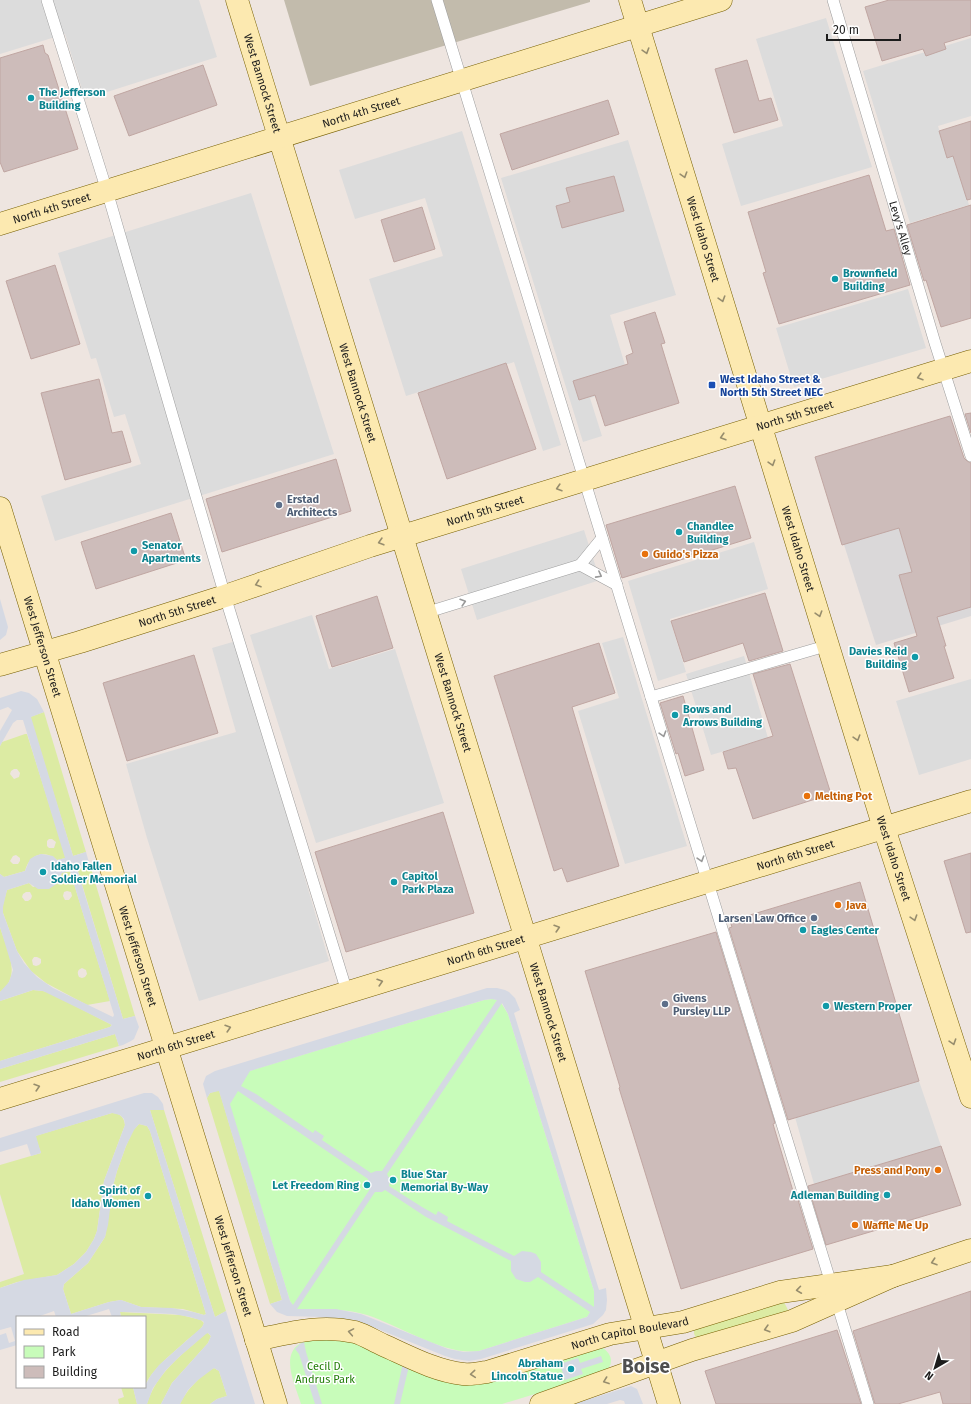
<svg xmlns="http://www.w3.org/2000/svg" width="971" height="1404" font-family="'Fira Sans',sans-serif">
<style>
.residential{fill:#dad8d9}
.construction{fill:#c2bbac}
.grass{fill:#dceba3;fill-rule:evenodd}
.park{fill:#c8fcba}
.parking{fill:#dcdcdc}
.plaza{fill:#d5d9e3;fill-rule:evenodd}
.building{fill:#cdbcba;stroke:#c0a6a2}
.lines{fill:none;stroke-linecap:round;stroke-linejoin:round}
.lane-casing{stroke:#9d9d9d;stroke-width:12}
.secondary-casing{stroke:#755e00;stroke-width:23}
.lane{stroke:#fff;stroke-width:11}
.secondary{stroke:#fce9b0;stroke-width:22}
.oneway{stroke:#978d6d}
.oneway2{stroke:#999}
.culture-dot{fill:#0f9aa8;stroke:#fff;stroke-width:1.5}
.transit-dot{fill:#1a4fb4;stroke:#fff;stroke-width:1.5}
.service-dot{fill:#5c6f8a;stroke:#fff;stroke-width:1.5}
.food-dot{fill:#e8710a;stroke:#fff;stroke-width:1.5}
.labels{text-anchor:middle;stroke-width:3;stroke-linejoin:round;paint-order:stroke}
.street-label{font-size:11px;fill:#1c1c1c;stroke:#fff}
.culture-label{font-size:11px;font-weight:bold;fill:#0d838f;stroke:#fff;text-anchor:start}
.transit-label{font-size:11px;font-weight:bold;fill:#164399;stroke:#fff;text-anchor:start}
.service-label{font-size:11px;font-weight:bold;fill:#4e5e75;stroke:#fff;text-anchor:start}
.food-label{font-size:11px;font-weight:bold;fill:#c56008;stroke:#fff;text-anchor:start}
.park-label{font-size:11px;fill:#207d06;stroke:#fff}
.town-label{font-size:19px;font-weight:bold;fill:#4f4f4f;stroke:#fff}
</style>
<rect width="100%" height="100%" fill="#eee5e0"/>
<path class="residential" d="M817,460L971,501V616L876,645Z"/>
<path class="construction" d="M284,0H590V2L310,86Z"/>
<path class="grass" d="M44,712L86,852L73,856L30,717Z
M25,734H27L66,858L57,860C45,849 29,854 25,871L4,877L0,874V746L2,742ZM14,769H17L20,773L19,777L14,779L10,774L11,771ZM49,839H52L56,842L54,848H49L47,846V841ZM16,855L20,858V861L18,864H13L10,861L13,856Z
M90,865L135,1016L123,1019L77,868Z
M70,871L110,1001L87,1005L46,983L31,971L17,951L3,913V904L7,890L29,883L33,887L60,878L61,873ZM67,891L71,892L72,896L69,900H65L63,896L64,892ZM26,892H30L32,896L31,899L28,901H25L22,897L23,894ZM34,957H37L41,959V963L39,965L36,966L33,965L32,960ZM82,968L86,970L87,974L85,977L82,978L79,977C77,973 77,970 82,968Z
M0,927C6,947 23,976 0,992Z
M33,990L43,991L50,993L112,1025L110,1027L0,1061V1001Z
M115,1034L119,1046L0,1082V1069Z
M219,1090L282,1300L270,1304L207,1098L210,1093Z
M150,1110H164L226,1311L215,1317Z
M112,1113C120,1113 124,1117 125,1125L104,1181L97,1231L94,1239L86,1252L74,1264L57,1275L17,1282L0,1288V1282L24,1274L0,1194V1165L41,1153L35,1136Z
M139,1124L147,1126L150,1131L206,1314L204,1315L183,1309L141,1307L121,1300L109,1302L71,1314L63,1289L64,1284L88,1263L105,1237L113,1186L117,1171L126,1146L133,1130Z
M784,1302L788,1310L786,1313L696,1338C694,1334 693,1332 695,1328Z
M120,1312L181,1315L201,1320L204,1323C201,1332 190,1336 184,1343C169,1356 154,1368 145,1385V1317H121Z
M206,1333H208L211,1336L208,1343L172,1383L161,1404H147C156,1373 183,1354 206,1333Z
M214,1368L219,1371L227,1396L217,1399L210,1404H180C186,1391 201,1374 214,1368Z
M121,1387H133L137,1404H119L118,1399L124,1397Z"/>
<path class="park" d="M493,999L500,1001L508,1014L594,1291V1307L587,1317L479,1351C444,1356 401,1326 367,1315C344,1308 320,1309 297,1309L293,1306L290,1301L223,1084L226,1078L484,1000Z
M318,1339L342,1340L353,1343L432,1375L603,1348C613,1355 614,1365 604,1373L502,1404H301C296,1386 278,1353 303,1342C307,1341 313,1340 318,1339Z"/>
<path class="parking" d="M0,0H199L217,57L85,99L65,34L0,54Z
M826,18L872,167L741,206L722,144L783,126L756,39Z
M971,38V116L938,126L947,157L954,155L969,205L910,223L863,71Z
M462,131L561,445L543,451L514,362L406,396L369,279L443,256L425,198L355,219L339,170Z
M628,140L676,295L610,315L631,385L590,398L602,436L583,442L501,178Z
M251,193L334,454L55,541L41,496L141,464L125,414L114,417L96,358L91,359L58,253Z
M908,289L926,348L794,387L776,328Z
M584,530L600,580L477,620L461,569Z
M754,542L768,589L670,619L686,672L658,681L628,581Z
M312,615L329,669L395,649L444,803L316,843L250,635Z
M623,637L687,846L625,864L578,711L619,698L602,643Z
M236,641L329,961L199,1001L147,838L126,764L236,732L212,648Z
M744,656L768,738L711,755L686,674Z
M971,679V759L919,775L896,701Z
M919,1081L941,1146L814,1184L795,1117Z"/>
<path class="plaza" d="M0,599L8,627L6,635L0,640Z
M21,691L29,693L37,699L44,712L31,717L73,856L86,852L88,859L90,865L77,869L123,1019L135,1016L139,1027L134,1039L131,1041L123,1045L119,1046L115,1034L0,1069V1061L110,1027L112,1025L82,1010L43,991L33,990L0,1001V992L9,982L13,970L0,927V874L4,877L25,871L30,859L35,856L41,854L53,856L57,860L65,858L23,720H17L13,723L0,746V731L12,710L8,707L0,710V698ZM70,871L114,1015L113,1017L53,988L37,977L24,963L17,951L3,913V907L7,890L29,883L38,889H49L58,883L62,873Z
M487,988H497L505,990L509,992L515,998L520,1010L514,1013L599,1290L606,1288L607,1300L606,1310L603,1315L593,1324L481,1359L469,1361L455,1359L445,1356L363,1323L355,1320L321,1317L287,1316L277,1312L270,1304L282,1300L219,1091L210,1093L207,1098L203,1084L206,1076L215,1071ZM491,999L497,1000L382,1171H376L371,1173L322,1140L324,1136L315,1130L313,1133L256,1094L241,1086L250,1071L484,1000ZM502,1003L508,1014L594,1291V1307L541,1272V1262L536,1254L531,1252L522,1251L514,1256L447,1221L448,1217L438,1211L436,1215L422,1207L389,1186L390,1180L387,1174ZM238,1091L368,1179V1182L370,1189L293,1305L290,1301L230,1104ZM385,1190L426,1217L511,1261V1271L516,1279L525,1282H530L538,1277L590,1312L587,1317L479,1351L464,1352L448,1349L361,1314L336,1309H297L375,1192H382Z
M144,1093H152L158,1097L163,1104L164,1110H150L215,1317L226,1311L255,1404H210L217,1399L227,1396L219,1371L214,1368L198,1380L188,1390L180,1404H161L172,1383L208,1343L211,1336L208,1333L206,1334L179,1357L166,1370L153,1388L147,1404H137L133,1387H142L143,1389L151,1375L159,1365L202,1327L204,1323L203,1321L190,1317L173,1314L125,1312H120L121,1317H112L109,1309L83,1317H56L54,1311L37,1317H17V1345L0,1350V1335L6,1333L9,1343L15,1341L11,1327L0,1330V1288L24,1280L57,1275L74,1264L86,1252L94,1239L97,1231L104,1181L125,1125L124,1119L120,1115L112,1113L36,1136L41,1153L31,1156L27,1144L0,1152V1138ZM139,1124L147,1126L150,1131L206,1314L204,1315L193,1312L172,1308L141,1307L121,1300L109,1302L71,1314L63,1289L64,1284L88,1263L105,1237L108,1225L113,1186L117,1171L126,1146L134,1130Z
M304,1342L306,1352L322,1404H315L299,1354L295,1349L300,1344Z
M601,1356L603,1362L581,1369L583,1374L565,1380L560,1364L578,1358L580,1363Z
M403,1363L409,1366L400,1404H394Z
M631,1386L637,1389L643,1404H625L624,1401L620,1400L607,1404H574Z"/>
<path class="building" d="M889,0H971V35L944,43L946,49L926,56L923,49L882,61L865,7Z
M43,45L45,53L48,55L78,149L4,172L0,162V58Z
M747,60L759,101L771,98L778,120L734,133L715,69Z
M203,65L217,105L129,136L114,96Z
M608,100L619,134L512,170L500,134Z
M971,121V199L967,200L953,156L947,158L939,131Z
M869,175L886,231L894,229L910,285L779,324L763,273L766,272L748,212Z
M614,176L624,211L562,228L556,206L570,202L566,188Z
M971,205V318L941,327L926,280L924,281L907,225Z
M422,207L435,249L394,262L381,220Z
M55,265L80,344L31,359L6,281Z
M655,312L665,343L661,344L679,403L605,426L595,395L579,400L573,381L628,364L626,356L633,353L624,322Z
M506,363L536,449L447,479L418,393Z
M99,379L112,433L122,431L131,462L65,480L41,393Z
M971,413V433L965,414Z
M950,416L964,458L967,461L971,463V607L937,617L946,646H944L954,678L909,692L894,643L917,636L899,575L912,572L899,528L842,545L815,457Z
M336,459L351,511L222,552L206,499Z
M735,486L751,538L622,578L606,525Z
M171,513L186,560L96,589L81,542Z
M765,593L783,651L749,661L743,643L684,662L671,621Z
M377,596L393,648L332,667L316,616Z
M599,643L615,693L572,707L619,866L567,882L562,868L554,871L510,727L494,676Z
M194,655L218,733L127,761L103,683Z
M790,664L831,794L753,819L736,768L728,769L723,752L773,736L753,674Z
M683,696L704,770L685,776L678,753L676,754L660,703Z
M443,812L474,913L346,952L315,852Z
M971,853V932L966,933L944,861Z
M860,882L919,1081L788,1120L729,928L732,927L730,921Z
M716,932L775,1123L773,1124L793,1191L795,1190L813,1249L681,1289L619,1088L620,1087L585,971Z
M941,1146L961,1205L826,1245L808,1186Z
M971,1291V1404H943L940,1392L898,1404H875L853,1331Z
M837,1330L861,1404H716L705,1371Z"/>
<g class="lines">
<g class="lane-casing">
<g id="lane">
<path d="M47,0L107,191L225,596L347,992"/>
<path d="M437,0L868,1404"/>
<path id="s1" d="M833,0L935,343L971,456"/>
<path d="M580,565L602,538"/>
<path d="M425,613L580,565L617,585"/>
<path d="M651,697L829,645"/>
</g>
</g>
<g class="secondary-casing">
<g id="secondary">
<path id="s2" d="M237,0L669,1404"/>
<path id="s3" d="M630,0L884,828L971,1097"/>
<path id="s4" d="M0,224L721,0"/>
<path id="s5" d="M0,508L276,1404"/>
<path id="s6" d="M0,665L80,642L225,596L370,546L971,361"/>
<path id="s7" d="M0,1099L971,801"/>
<path id="s8" d="M256,1340C290,1333 320,1324 355,1332C365,1335 374,1341 383,1345C408,1356 435,1371 463,1374C471,1375 479,1373 487,1372L610,1334L683,1322L780,1292L893,1276"/>
<path d="M541,1404L692,1350L792,1321L893,1276L971,1250"/>
</g>
</g>
<use href="#lane" class="lane"/>
<use href="#secondary" class="secondary"/>
</g>
<defs><path id="oneway-chevron" d="M-2-3.5L2.5 0L-2 3.5" fill="none" stroke-width="1.6" stroke-linecap="round" stroke-linejoin="round"/></defs>
<g class="oneway">
<use href="#oneway-chevron" transform="translate(646 51) rotate(73)"/>
<use href="#oneway-chevron" transform="translate(684 175) rotate(73)"/>
<use href="#oneway-chevron" transform="translate(722 299) rotate(73)"/>
<use href="#oneway-chevron" transform="translate(920 377) rotate(163)"/>
<use href="#oneway-chevron" transform="translate(723 437) rotate(163)"/>
<use href="#oneway-chevron" transform="translate(772 463) rotate(73)"/>
<use href="#oneway-chevron" transform="translate(559 488) rotate(163)"/>
<use href="#oneway-chevron" transform="translate(381 542) rotate(164)"/>
<use href="#oneway-chevron" transform="translate(258 584) rotate(161)"/>
<use href="#oneway-chevron" transform="translate(819 614) rotate(73)"/>
<use href="#oneway-chevron" transform="translate(857 738) rotate(73)"/>
<use href="#oneway-chevron" transform="translate(914 918) rotate(72)"/>
<use href="#oneway-chevron" transform="translate(557 928) rotate(-17)"/>
<use href="#oneway-chevron" transform="translate(380 982) rotate(-17)"/>
<use href="#oneway-chevron" transform="translate(228 1028) rotate(-17)"/>
<use href="#oneway-chevron" transform="translate(953 1042) rotate(72)"/>
<use href="#oneway-chevron" transform="translate(37 1087) rotate(-17)"/>
<use href="#oneway-chevron" transform="translate(934 1262) rotate(162)"/>
<use href="#oneway-chevron" transform="translate(799 1290) rotate(172)"/>
<use href="#oneway-chevron" transform="translate(767 1329) rotate(164)"/>
<use href="#oneway-chevron" transform="translate(351 1332) rotate(-170)"/>
<use href="#oneway-chevron" transform="translate(473 1374) rotate(175)"/>
<use href="#oneway-chevron" transform="translate(606 1381) rotate(160)"/>
</g>
<g class="oneway2">
<use href="#oneway-chevron" transform="translate(599 575) rotate(28)"/>
<use href="#oneway-chevron" transform="translate(463 602) rotate(-17)"/>
<use href="#oneway-chevron" transform="translate(663 734) rotate(73)"/>
<use href="#oneway-chevron" transform="translate(701 859) rotate(73)"/>
</g>
<g class="culture-dot">
<circle cx="31" cy="98" r="4"/>
<circle cx="835" cy="279" r="4"/>
<circle cx="679" cy="532" r="4"/>
<circle cx="134" cy="551" r="4"/>
<circle cx="915" cy="657" r="4"/>
<circle cx="675" cy="715" r="4"/>
<circle cx="43" cy="872" r="4"/>
<circle cx="394" cy="882" r="4"/>
<circle cx="803" cy="930" r="4"/>
<circle cx="826" cy="1006" r="4"/>
<circle cx="393" cy="1180" r="4"/>
<circle cx="367" cy="1185" r="4"/>
<circle cx="887" cy="1195" r="4"/>
<circle cx="148" cy="1196" r="4"/>
<circle cx="571" cy="1369" r="4"/>
</g>
<rect class="transit-dot" x="708" y="381" width="8" height="8" rx="2"/>
<g class="service-dot">
<circle cx="279" cy="505" r="4"/>
<circle cx="814" cy="918" r="4"/>
<circle cx="665" cy="1004" r="4"/>
</g>
<g class="food-dot">
<circle cx="645" cy="554" r="4"/>
<circle cx="807" cy="796" r="4"/>
<circle cx="838" cy="905" r="4"/>
<circle cx="938" cy="1170" r="4"/>
<circle cx="855" cy="1225" r="4"/>
</g>
<g class="labels">
<g class="street-label">
<text dy="4" stroke="none"><textPath href="#s2" startOffset="87">West Bannock Street</textPath></text>
<text dy="4" stroke="none"><textPath href="#s4" startOffset="378">North 4th Street</textPath></text>
<text dy="4" stroke="none"><textPath href="#s4" startOffset="54">North 4th Street</textPath></text>
<text dy="4" stroke="none"><textPath href="#s1" startOffset="238">Levy's Alley</textPath></text>
<text dy="4" stroke="none"><textPath href="#s3" startOffset="250">West Idaho Street</textPath></text>
<text dy="4" stroke="none"><textPath href="#s2" startOffset="411">West Bannock Street</textPath></text>
<text dy="4" stroke="none"><textPath href="#s6" startOffset="833">North 5th Street</textPath></text>
<text dy="4" stroke="none"><textPath href="#s6" startOffset="509">North 5th Street</textPath></text>
<text dy="4" stroke="none"><textPath href="#s3" startOffset="574">West Idaho Street</textPath></text>
<text dy="4" stroke="none"><textPath href="#s6" startOffset="185">North 5th Street</textPath></text>
<text dy="4" stroke="none"><textPath href="#s5" startOffset="145">West Jefferson Street</textPath></text>
<text dy="4" stroke="none"><textPath href="#s2" startOffset="735">West Bannock Street</textPath></text>
<text dy="4" stroke="none"><textPath href="#s7" startOffset="832">North 6th Street</textPath></text>
<text dy="4" stroke="none"><textPath href="#s3" startOffset="898">West Idaho Street</textPath></text>
<text dy="4" stroke="none"><textPath href="#s7" startOffset="508">North 6th Street</textPath></text>
<text dy="4" stroke="none"><textPath href="#s5" startOffset="469">West Jefferson Street</textPath></text>
<text dy="4" stroke="none"><textPath href="#s2" startOffset="1059">West Bannock Street</textPath></text>
<text dy="4" stroke="none"><textPath href="#s7" startOffset="184">North 6th Street</textPath></text>
<text dy="4" stroke="none"><textPath href="#s5" startOffset="793">West Jefferson Street</textPath></text>
<text dy="4" stroke="none"><textPath href="#s8" startOffset="389">North Capitol Boulevard</textPath></text>
</g>
<g class="culture-label">
<text x="39" y="96">The Jefferson<tspan x="39" dy="13">Building</tspan></text>
<text x="843" y="277">Brownfield<tspan x="843" dy="13">Building</tspan></text>
<text x="687" y="530">Chandlee<tspan x="687" dy="13">Building</tspan></text>
<text x="142" y="549">Senator<tspan x="142" dy="13">Apartments</tspan></text>
<text x="907" y="655" text-anchor="end">Davies Reid<tspan x="907" dy="13">Building</tspan></text>
<text x="683" y="713">Bows and<tspan x="683" dy="13">Arrows Building</tspan></text>
<text x="51" y="870">Idaho Fallen<tspan x="51" dy="13">Soldier Memorial</tspan></text>
<text x="402" y="880">Capitol<tspan x="402" dy="13">Park Plaza</tspan></text>
<text x="811" y="934">Eagles Center</text>
<text x="834" y="1010">Western Proper</text>
<text x="401" y="1178">Blue Star<tspan x="401" dy="13">Memorial By-Way</tspan></text>
<text x="359" y="1189" text-anchor="end">Let Freedom Ring</text>
<text x="140" y="1194" text-anchor="end">Spirit of<tspan x="140" dy="13">Idaho Women</tspan></text>
<text x="879" y="1199" text-anchor="end">Adleman Building</text>
<text x="563" y="1367" text-anchor="end">Abraham<tspan x="563" dy="13">Lincoln Statue</tspan></text>
</g>
<g class="transit-label">
<text x="720" y="383">West Idaho Street &amp;<tspan x="720" dy="13">North 5th Street NEC</tspan></text>
</g>
<g class="service-label">
<text x="287" y="503">Erstad<tspan x="287" dy="13">Architects</tspan></text>
<text x="806" y="922" text-anchor="end">Larsen Law Office</text>
<text x="673" y="1002">Givens<tspan x="673" dy="13">Pursley LLP</tspan></text>
</g>
<g class="food-label">
<text x="653" y="558">Guido's Pizza</text>
<text x="815" y="800">Melting Pot</text>
<text x="846" y="909">Java</text>
<text x="930" y="1174" text-anchor="end">Press and Pony</text>
<text x="863" y="1229">Waffle Me Up</text>
</g>
<g class="park-label">
<text x="325" y="1370">Cecil D.<tspan x="325" dy="13">Andrus Park</tspan></text>
</g>
<g class="town-label">
<text x="646" y="1373">Boise</text>
</g>
</g>
<rect x="16" y="1316" width="130" height="72" fill="#ffffff" stroke="#a4a4a4"/>
<rect x="24" y="1329" width="20" height="6" fill="#fce9b0" stroke="#a4a4a4"/>
<text x="52" y="1336" font-size="12" fill="#1c1c1c">Road</text>
<rect x="24" y="1346" width="20" height="12" fill="#c8fcba" stroke="#a4a4a4"/>
<text x="52" y="1356" font-size="12" fill="#1c1c1c">Park</text>
<rect x="24" y="1366" width="20" height="12" fill="#cdbcba" stroke="#a4a4a4"/>
<text x="52" y="1376" font-size="12" fill="#1c1c1c">Building</text>
<g transform="translate(935 1368) rotate(218)" stroke="#ffffff" stroke-width="3" paint-order="stroke">
<path d="M0-3L7 15L0 10L-7 15Z" fill="#1c1c1c"/>
<text y="-6" font-size="11" font-weight="bold" text-anchor="middle" fill="#1c1c1c">N</text>
</g>
<path d="M827 34v6h73v-6" fill="none" stroke="#1c1c1c" stroke-width="2"/>
<text x="833" y="34" font-size="12" fill="#1c1c1c" stroke="#ffffff" stroke-width="3" paint-order="stroke">20 m</text>
</svg>
